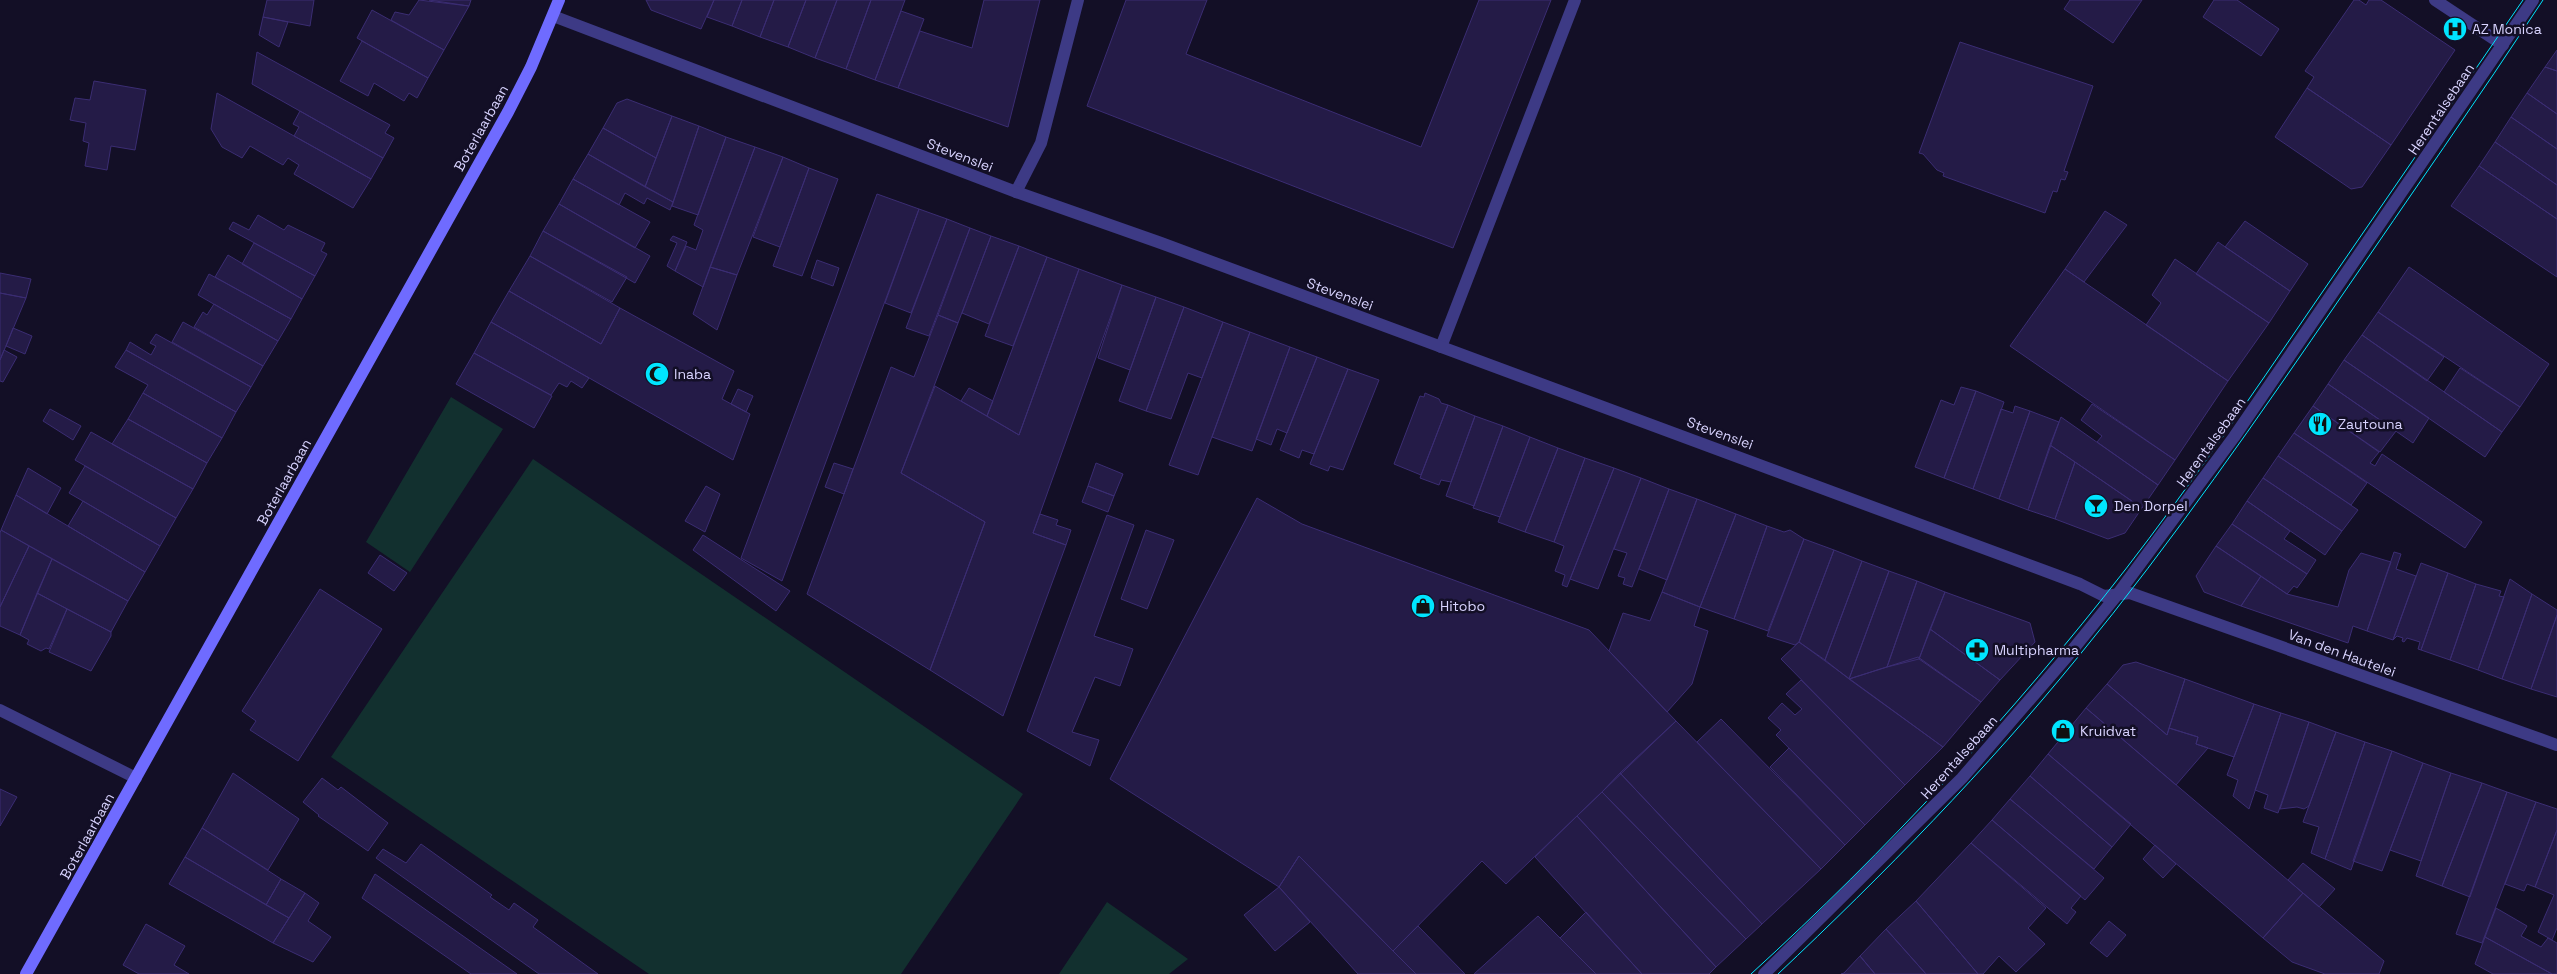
<svg xmlns="http://www.w3.org/2000/svg" width="2557" height="974" font-family="'Space Grotesk',sans-serif">
<style>
.green{fill:#12302f}
.building{fill:#241b47;stroke:#3b2d73}
.lines{fill:none;stroke-linecap:round;stroke-linejoin:round}
.service{stroke:#3d3a85;stroke-width:12}
.minor{stroke:#3d3a85;stroke-width:12}
.tertiary{stroke:#3d3a85;stroke-width:12}
.secondary{stroke:#6f6bff;stroke-width:12}
.tram{stroke:#00e5ff;stroke-width:1}
.labels{text-anchor:middle;stroke-width:5;stroke-linejoin:round;paint-order:stroke}
.poi-label{font-size:14px;fill:#d9d4ff;stroke:#130f26;text-anchor:start}
.street-label{font-size:14px;fill:#d9d4ff;stroke:#130f26}
</style>
<rect width="100%" height="100%" fill="#130f26"/>
<path class="green" d="M451,397L503,429L410,572L366,542Z
M533,459L1023,794L901,974H649L331,757Z
M1107,902L1188,959L1169,974H1059Z"/>
<path class="building" d="M267,0H314L310,26L263,17Z
M419,0L469,6L444,50L391,20L395,12L409,15Z
M429,0H471L469,6Z
M646,0H714L701,29L651,10Z
M714,0H742L732,26L707,17Z
M742,0H774L760,37L732,26Z
M774,0H806L788,47L760,37Z
M806,0H837L815,58L788,47Z
M837,0H871L846,69L815,58Z
M871,0H905L875,80L846,69Z
M984,0H1040L1008,127L898,88L920,31L972,48Z
M1126,0H1207L1186,54L1421,147L1479,0H1551L1453,248L1087,106Z
M2070,0H2142L2113,43L2064,9Z
M2214,0H2237L2279,29L2261,56L2203,17Z
M2354,0H2359L2366,5L2369,0H2381L2455,50L2391,145L2307,88L2314,77L2305,71Z
M372,10L444,50L428,78L357,38Z
M901,11L924,19L898,88L875,80Z
M263,17L288,22L279,47L259,35Z
M362,41L428,78L417,98L409,93L404,101L374,83L368,96L340,81Z
M1960,42L2093,86L2064,171L2068,172L2065,180L2061,179L2057,192L2053,191L2045,213L1943,176L1944,173L1937,170L1923,154L1919,153Z
M2557,50V71L2545,67Z
M257,52L390,125L385,133L394,138L383,158L252,84Z
M2545,67L2557,71V114L2527,93Z
M94,81L146,90L135,150L111,146L107,170L85,166L89,143L83,141L86,123L70,120L75,98L90,100Z
M2307,88L2391,145L2362,187L2351,189L2275,137Z
M217,93L371,179L353,208L294,174L299,165L288,158L283,165L250,146L242,158L222,147L211,129Z
M2527,93L2557,114V149L2511,117Z
M627,99L672,116L656,158L603,128L617,103Z
M300,111L383,158L371,179L294,136L299,127L293,124Z
M672,116L699,126L673,202L645,187Z
M2511,117L2557,149V185L2495,142Z
M699,126L726,137L698,215L672,206Z
M603,128L656,158L645,187L588,154Z
M726,137L755,147L703,287L675,271L686,246L696,250L703,230L694,225Z
M2495,142L2557,185V219L2479,166Z
M755,147L783,157L737,275L710,267Z
M588,154L673,202L670,210L647,198L644,204L625,193L619,205L573,179Z
M783,157L809,168L780,247L753,237Z
M2479,166L2557,219V277L2451,206Z
M809,168L838,179L802,276L773,266Z
M573,179L650,222L635,248L559,204Z
M877,194L919,209L782,581L741,558Z
M559,204L650,256L635,283L543,231Z
M919,209L947,219L911,313L885,303Z
M2105,211L2127,225L2084,282L2065,269Z
M258,215L284,230L288,225L325,243L321,251L327,254L315,276L229,229L233,222L249,230Z
M947,219L970,228L929,336L906,328Z
M2245,221L2308,264L2290,291L2225,247Z
M970,228L991,236L958,323L938,315Z
M543,231L627,277L612,302L530,256Z
M673,236L687,242L675,271L667,266L677,243L670,240Z
M991,236L1019,246L989,324L962,313Z
M2218,242L2290,291L2269,323L2196,274Z
M254,243L315,276L302,299L242,264Z
M1019,246L1047,257L1013,346L985,336Z
M228,255L302,299L291,319L215,277Z
M530,256L620,308L601,344L509,291Z
M1047,257L1079,269L1019,435L987,416Z
M2175,259L2269,323L2228,381L2146,325L2161,303L2152,295Z
M817,260L839,268L833,286L811,278Z
M710,267L737,275L717,330L693,314Z
M2409,267L2549,364L2520,407L2378,312Z
M1079,269L1122,285L1033,533L1066,545L1003,716L930,670L985,522L901,473L935,386L1019,435Z
M2065,269L2228,381L2175,460L2010,346Z
M0,273L31,279L26,298L0,293Z
M209,274L291,319L278,341L198,295Z
M1122,285L1156,297L1130,370L1098,358Z
M509,291L601,344L620,308L734,371L722,399L750,414L733,460L491,322Z
M0,293L26,298L0,360Z
M1156,297L1184,307L1146,411L1119,401Z
M214,304L278,341L263,366L194,327L203,312L207,315Z
M1184,307L1223,322L1202,378L1188,373L1171,419L1146,411Z
M2378,312L2444,357L2427,381L2362,335Z
M938,315L958,323L901,473L985,522L930,670L807,594L891,367L914,377Z
M183,322L263,366L251,387L172,342Z
M491,322L589,378L582,388L571,381L567,387L559,383L551,395L474,353Z
M1223,322L1250,332L1198,475L1169,465Z
M13,328L32,336L25,354L6,346Z
M1250,332L1290,347L1252,451L1212,437Z
M156,334L251,387L236,412L126,350L130,342L151,355L156,346L150,343Z
M2362,335L2502,432L2485,457L2344,360Z
M1290,347L1317,357L1287,433L1277,429L1271,445L1256,439Z
M4,350L17,357L3,382L0,381V360Z
M126,350L236,412L222,438L143,393L148,385L115,367Z
M474,353L552,396L534,428L456,384Z
M1317,357L1348,369L1314,454L1302,450L1299,458L1280,450Z
M2344,360L2429,418L2413,443L2328,384Z
M2460,368L2520,407L2502,432L2444,392Z
M1348,369L1379,380L1343,470L1330,466L1328,471L1310,464Z
M2328,384L2396,431L2380,452L2313,406Z
M1961,387L1976,391L1944,478L1915,467L1941,400L1954,405Z
M969,388L993,401L987,416L961,401Z
M738,389L753,396L746,412L731,404Z
M1976,391L2004,402L1973,489L1944,478Z
M143,393L222,438L207,463L128,419Z
M1425,393L1439,399L1441,403L1448,405L1421,475L1394,464L1420,396L1424,397Z
M2092,404L2175,460L2158,485L2097,442L2102,436L2081,420Z
M1448,405L1475,416L1451,482L1441,480L1439,485L1420,478Z
M2015,406L2030,411L1999,499L1973,489L2001,409L2013,413Z
M2313,406L2379,452L2370,463L2375,466L2382,454L2482,522L2465,548L2294,433Z
M50,409L81,426L73,440L43,421Z
M2030,411L2059,422L2028,510L1999,499Z
M1475,416L1503,426L1474,506L1446,496Z
M2061,417L2158,485L2142,508L2050,445Z
M128,419L207,463L193,489L112,444Z
M1503,426L1530,437L1500,517L1473,508Z
M91,432L193,489L176,518L75,460Z
M2294,433L2367,483L2351,505L2278,456Z
M1530,437L1558,448L1525,532L1498,522Z
M2050,445L2075,462L2055,519L2028,510Z
M1558,448L1585,458L1554,542L1525,532Z
M2278,456L2358,510L2342,531L2263,478Z
M1585,458L1614,468L1567,587L1562,585L1565,575L1555,571L1564,546L1554,542Z
M2075,462L2142,508L2125,533L2108,539L2055,519Z
M834,463L853,469L844,494L825,487Z
M1096,463L1123,474L1114,496L1088,486Z
M85,466L176,518L160,546L69,493Z
M28,468L61,488L47,514L16,495Z
M1614,468L1641,478L1598,589L1570,579Z
M1641,478L1669,489L1632,587L1623,584L1625,578L1618,576L1627,553L1614,549Z
M2263,478L2342,531L2325,555L2247,501Z
M706,486L720,494L705,532L685,521Z
M1088,486L1114,496L1108,512L1082,502Z
M1669,489L1697,499L1667,580L1639,569Z
M16,495L145,572L128,601L1,530Z
M1257,498L1302,524L1589,630L1676,721L1506,884L1482,861L1393,951L1299,856L1279,887L1110,779Z
M1697,499L1736,514L1700,607L1662,592Z
M83,501L160,546L145,572L68,526Z
M2247,501L2290,531L2284,539L2316,560L2307,574L2232,524Z
M1040,514L1058,520L1056,525L1071,530L1066,545L1033,533Z
M1736,514L1767,526L1734,619L1700,607Z
M1107,515L1134,525L1094,636L1133,649L1120,686L1095,677L1072,732L1099,740L1090,766L1027,731Z
M2232,524L2307,574L2297,588L2294,586L2287,594L2216,546Z
M1767,526L1784,532L1790,530L1804,539L1768,631L1734,619Z
M1,530L29,546L0,607V533Z
M1146,530L1174,540L1147,609L1121,599Z
M703,535L790,591L776,611L693,550Z
M1804,539L1834,550L1799,642L1795,645L1767,636Z
M29,546L52,559L20,635L0,626V607Z
M2216,546L2261,576L2241,606L2204,592L2196,576Z
M1834,550L1862,561L1825,660L1799,642Z
M2394,552L2401,554L2396,569L2416,576L2393,640L2367,631Z
M2361,553L2391,562L2367,631L2353,626L2348,643L2241,606L2261,576L2287,594L2338,607L2349,570Z
M380,555L407,573L394,591L368,573Z
M52,559L128,601L111,632L37,593Z
M1862,561L1889,571L1849,679L1825,660Z
M2421,563L2448,573L2421,650L2418,649L2420,642L2407,638L2404,642L2402,641L2403,638L2397,636L2393,640Z
M1889,571L1917,581L1887,667L1849,679Z
M2448,573L2476,584L2450,660L2421,650Z
M2510,579L2532,594L2502,679L2478,670Z
M1917,581L1945,592L1919,659L1887,667Z
M2476,584L2501,591L2499,596L2504,597L2478,670L2450,660Z
M320,589L382,629L298,761L250,730L256,721L242,711Z
M1662,592L1700,607L1694,626L1708,631L1692,684L1667,712L1609,651L1623,613L1650,621Z
M1945,592L2030,623L2035,642L2000,680L1930,629Z
M37,593L67,609L49,649L46,648L41,651L27,644L29,640L20,635Z
M2532,594L2557,610V615L2531,689L2502,679Z
M67,609L111,632V636L91,671L49,652Z
M2557,615V697L2531,689Z
M1930,629L2000,680L1981,702L1919,659Z
M1799,642L1943,747L1905,785L1781,659Z
M1918,657L1981,702L1943,747L1849,679Z
M2136,662L2185,679L2167,735L2107,684L2123,665Z
M2185,679L2254,704L2234,757L2196,744L2198,737L2169,728Z
M1801,680L1905,785L1865,825L1776,735L1781,730L1768,718L1782,703L1795,715L1802,709L1786,694Z
M2107,684L2167,735L2169,728L2198,737L2196,744L2208,748L2176,785L2086,708Z
M2254,704L2281,713L2249,809L2233,796L2238,780L2227,775Z
M2086,708L2303,893L2263,938L2048,754Z
M2281,713L2309,722L2278,813L2264,808L2268,795L2255,790Z
M1721,719L1845,845L1821,869L1697,742Z
M1676,721L1821,869L1762,924L1620,773Z
M2309,722L2336,732L2309,806L2304,809L2297,807L2280,809Z
M2336,732L2365,742L2325,859L2311,853L2319,827L2303,822Z
M2365,742L2392,751L2351,870L2325,859Z
M1789,748L1865,825L1845,845L1770,767Z
M2392,751L2423,763L2382,871L2353,861Z
M2048,754L2131,824L2112,847L2030,776Z
M2423,763L2451,773L2421,861L2390,850Z
M233,773L299,819L268,870L202,828Z
M1620,773L1762,924L1746,939L1602,792Z
M2451,773L2482,783L2442,886L2416,876Z
M2030,776L2112,847L2094,869L2010,799Z
M322,778L338,790L341,787L388,823L368,851L318,816L319,815L303,802Z
M2482,783L2507,792L2470,897L2442,886Z
M0,789L17,797L0,826Z
M1602,792L1746,939L1716,967L1577,816Z
M2507,792L2536,802L2482,943L2456,934Z
M2010,799L2104,878L2085,900L1992,820Z
M2536,802L2557,809V830L2535,887L2527,884L2524,891L2505,884Z
M1577,816L1716,967L1709,974H1642L1535,857Z
M1992,820L2081,896L2071,908L2076,912L2067,924L1971,843Z
M202,828L281,879L266,905L185,857Z
M2557,830V928L2552,940L2538,932L2554,895L2535,887Z
M1971,843L2046,908L2028,928L2045,944L2016,972L1999,956L1983,974H1978L1916,901Z
M421,844L492,895L490,897L509,910L514,903L538,920L533,927L598,974H539L376,858L383,849L406,863Z
M2155,845L2176,864L2163,878L2143,859Z
M1299,856L1393,951L1416,974H1358L1279,887Z
M185,857L289,918L273,943L169,884Z
M2303,863L2335,889L2319,907L2288,880Z
M375,874L517,974H471L362,898Z
M281,879L305,893L289,918L266,905Z
M1279,887L1310,922L1275,951L1244,915Z
M305,893L319,903L308,921L331,937L313,962L273,943Z
M2303,893L2384,961L2379,974H2325L2292,962L2263,938Z
M1916,901L1978,974H1926L1886,929Z
M2496,908L2527,926L2521,936L2541,947L2548,938L2557,943V974H2552L2485,937Z
M1586,912L1642,974H1596L1560,938Z
M1538,916L1596,974H1474Z
M2109,921L2126,935L2107,957L2090,943Z
M146,924L185,946L174,965L189,974H139L123,965Z
M1418,926L1465,974H1416L1393,951Z
M1886,929L1926,974H1875L1860,956Z
M2485,937L2552,974H2493L2475,964Z
M1860,956L1875,974H1841L1844,973Z"/>
<g class="lines">
<path class="service" d="M2435,0L2503,45
M1016,192L1041,143L1078,0
M1441,347L1575,0"/>
<path class="minor" d="M553,16L1016,192L1161,243L2080,584L2104,596L2130,593L2557,745
M0,710L136,778"/>
<path class="tertiary" d="M1764,974L1962,778L2070,653L2117,595L2234,437L2533,0"/>
<path class="secondary" d="M26,974L508,112L531,67L559,0"/>
<path class="tram" d="M1751,974C1887,850 2012,715 2125,570C2190,486 2250,398 2310,310C2381,207 2452,103 2523,0
M1778,974C1884,874 1986,770 2078,657C2173,541 2258,418 2343,294C2410,196 2478,99 2543,0"/>
</g>
<defs>
<g id="hospital-disc" transform="scale(1.25)"><circle r="9.5" fill="#00e5ff" stroke="#130f26"/><path d="M-5-5h3v3.5h4V-5h3V5h-3V1.5h-4V5h-3Z" fill="#111"/></g>
<g id="mosque-disc" transform="scale(1.25)"><circle r="9.5" fill="#00e5ff" stroke="#130f26"/><path d="M3.5-4.9A6 6 0 1 0 3.5 4.9A5 5 0 1 1 3.5-4.9Z" fill="#111"/></g>
<g id="restaurant-disc" transform="scale(1.25)"><circle r="9.5" fill="#00e5ff" stroke="#130f26"/><path d="M-5-6h1v4h1v-4h1v4h1v-4h1v5L-1.5 .5V6h-2V.5L-5-1ZM5-6V6H3V1.5H1.5Q1.5-4 5-6Z" fill="#111"/></g>
<g id="bar-disc" transform="scale(1.25)"><circle r="9.5" fill="#00e5ff" stroke="#130f26"/><path d="M-6-5H6L.8 .8V4.5H3.5V6h-7V4.5H-.8V.8Z" fill="#111"/></g>
<g id="shop-disc" transform="scale(1.25)"><circle r="9.5" fill="#00e5ff" stroke="#130f26"/><path d="M-5-2.5h2.3a2.7 3.5 0 0 1 5.4 0H5L5.5 6h-11ZM-1.5-2.5h3a1.5 2.3 0 0 0-3 0Z" fill="#111"/></g>
<g id="pharmacy-disc" transform="scale(1.25)"><circle r="9.5" fill="#00e5ff" stroke="#130f26"/><path d="M-2-6h4v4h4v4h-4v4h-4v-4h-4v-4h4Z" fill="#111"/></g>
</defs>
<g fill-rule="evenodd">
<use href="#hospital-disc" x="2455" y="29"/>
<use href="#mosque-disc" x="657" y="374"/>
<use href="#restaurant-disc" x="2320" y="424"/>
<use href="#bar-disc" x="2096" y="506"/>
<use href="#shop-disc" x="1423" y="606"/>
<use href="#pharmacy-disc" x="1977" y="650"/>
<use href="#shop-disc" x="2063" y="731"/>
</g>
<g class="labels">
<g class="poi-label">
<text x="2472" y="34">AZ Monica</text>
<text x="674" y="379">Inaba</text>
<text x="2338" y="429">Zaytouna</text>
<text x="2114" y="511">Den Dorpel</text>
<text x="1440" y="611">Hitobo</text>
<text x="1994" y="655">Multipharma</text>
<text x="2080" y="736">Kruidvat</text>
</g>
<g class="street-label">
<text transform="translate(2441 109) rotate(-56)" y="5">Herentalsebaan</text>
<text transform="translate(481 128) rotate(-61)" y="5">Boterlaarbaan</text>
<text transform="translate(960 155) rotate(21)" y="5">Stevenslei</text>
<text transform="translate(1340 294) rotate(20)" y="5">Stevenslei</text>
<text transform="translate(1720 433) rotate(20)" y="5">Stevenslei</text>
<text transform="translate(2211 442) rotate(-54)" y="5">Herentalsebaan</text>
<text transform="translate(284 482) rotate(-61)" y="5">Boterlaarbaan</text>
<text transform="translate(2342 653) rotate(20)" y="5">Van den Hautelei</text>
<text transform="translate(1959 757) rotate(-48)" y="5">Herentalsebaan</text>
<text transform="translate(87 836) rotate(-61)" y="5">Boterlaarbaan</text>
</g>
</g>
</svg>
